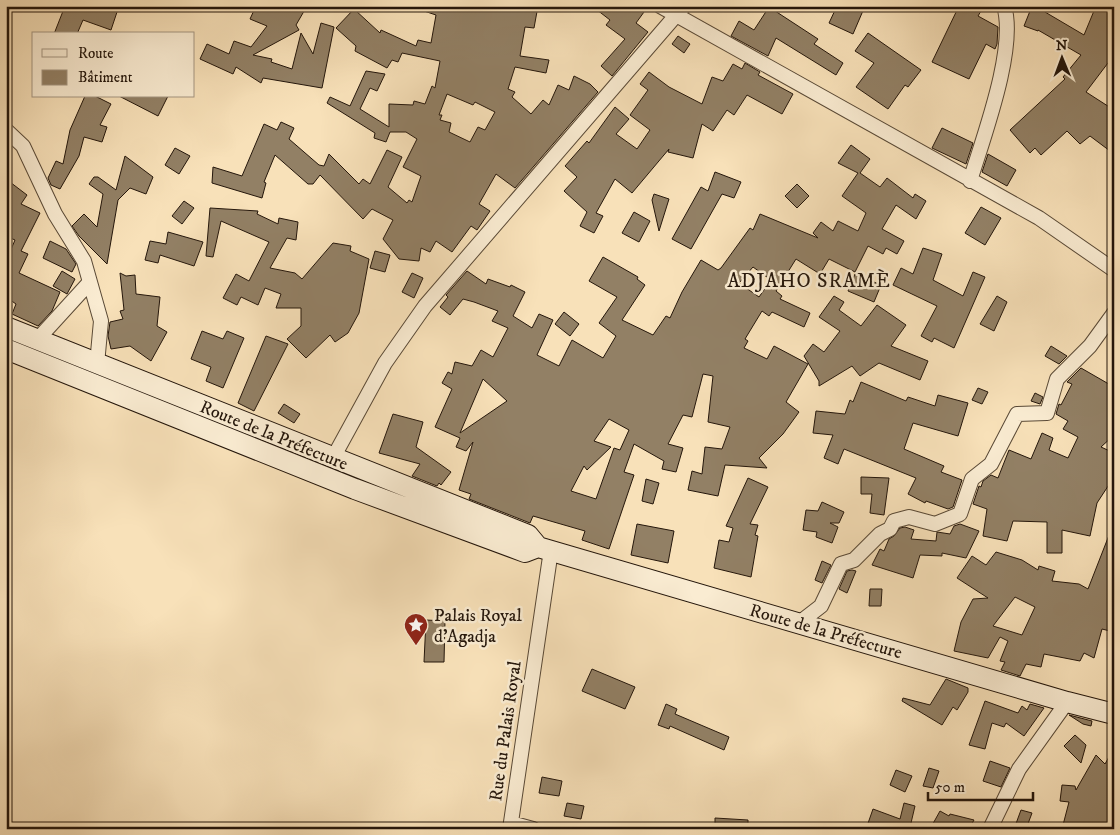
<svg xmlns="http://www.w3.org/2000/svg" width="1120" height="835" font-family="'IM FELL DW Pica',serif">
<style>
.building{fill:#928065;stroke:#24160b;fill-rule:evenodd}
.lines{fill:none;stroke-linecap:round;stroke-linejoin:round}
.street-casing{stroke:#594936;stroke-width:16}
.secondary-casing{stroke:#24160b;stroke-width:22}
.street{stroke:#faecd2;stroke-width:14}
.secondary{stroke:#faecd2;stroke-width:20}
.labels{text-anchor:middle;stroke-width:5;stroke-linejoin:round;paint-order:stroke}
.street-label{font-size:18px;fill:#24160b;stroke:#faecd2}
.poi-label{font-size:18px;fill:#24160b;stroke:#faecd2;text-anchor:start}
.quarter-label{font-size:20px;letter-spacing:1px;fill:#24160b;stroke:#faecd2}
</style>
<rect width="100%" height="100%" fill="#f8e1b9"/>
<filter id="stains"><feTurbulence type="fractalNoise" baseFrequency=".004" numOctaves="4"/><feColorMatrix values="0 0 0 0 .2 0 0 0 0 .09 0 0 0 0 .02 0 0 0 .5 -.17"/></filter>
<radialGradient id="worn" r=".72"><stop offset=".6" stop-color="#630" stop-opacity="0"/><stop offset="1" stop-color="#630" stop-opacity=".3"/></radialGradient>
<path class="building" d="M65,6H119L111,30L83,20L77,34H54Z
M256,6H307L296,25L299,30L253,55L272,59L271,62L292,69L301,33L313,54L321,23L334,27L322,88L263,78L261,83L236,67L233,74L200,59L207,44L229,54L234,41L251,47L267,26L250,19Z
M415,6H538L534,28L525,27L520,56L549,60L546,73L515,67L508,89L515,92L512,97L531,114L543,100L549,105L558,85L569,90L574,76L590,84L598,92L515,188L496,174L479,204L490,211L477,230L471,226L452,252L436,241L430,252L421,248L419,261L399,259L383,239L393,220L372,209L363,219L320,175L313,184H308L275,155L264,182L266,183L262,198L212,183L213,167L242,176L264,124L277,130L281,122L294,128L289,139L319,165L324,166L329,154L359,184L363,179L370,184L387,150L402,157L388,187L407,203L409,200L412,202L421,176L403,167L417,139L406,132H390L386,142L374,138L375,133L327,103L330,97L350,106L366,71L385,74L377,91L370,88L360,109L389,127V104L413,105L414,101L425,104L432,86L435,88L440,61L402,53L398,62L392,60L387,68L355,51L356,46L336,28L354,9L380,33L381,30L416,46L418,40L431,43L436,15L415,8ZM447,94L473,105L475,102L495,112L485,130L478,127L470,142L449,132L451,123L440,120L442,115H439Z
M592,6H636L644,12L636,23L648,32L612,76L601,66L625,39L606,25L610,20Z
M837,6H865L853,34L829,23Z
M959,6H972L981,11L978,16L998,27L997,44L995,49L986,44L969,79L932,62Z
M1032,6H1048L1045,12L1084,35L1096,6H1105L1114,10V55L1086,92L1114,110V154L1090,136L1080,144L1067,131L1041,155L1035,148L1030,153L1010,130L1065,79L1063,77L1081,55L1038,30V31L1024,26Z
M769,7L818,39L814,44L843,63L836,75L776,38L768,56L731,36L739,21L754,30Z
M868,33L921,70L908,87L905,85L888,109L856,87L874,63L855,51Z
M678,36L690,44L684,53L672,44Z
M745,63L760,72L758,75L793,94L782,114L747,95L734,115L727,110L713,131L702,124L693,158L668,152L669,149L632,193L615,179L596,213L603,216L594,233L580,226L587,212L564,191L577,177L565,166L587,141L589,143L615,107L629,119L616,134L637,149L650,130L630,115L648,90L640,84L649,72L669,87L702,104L712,77L723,81L733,64L742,69Z
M85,96H95L111,104L100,125L107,127L102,142L84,137L79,156L60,189L51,185L48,178L56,161L63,164L70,130Z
M119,96H168L158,116Z
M942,128L973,143L966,164L932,148Z
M851,145L870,159L860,173L880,187L887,178L913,198L915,194L926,201L916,219L896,205L882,229L904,241L897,254L886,248L883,254L868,246L855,272L829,259L820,274L796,259L776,291L782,296L780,299L810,313L804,327L772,312L769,316L762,311L745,339L748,341L744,348L767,359L774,346L808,364L786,402L799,412L783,434L759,458L767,468L725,465L718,496L688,490L692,471L702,474L705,447L722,449L730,427L708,422L713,376L703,374L692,417L683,415L668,444L683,448L676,472L662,469L664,461L634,444L624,472L634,475L609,549L582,540L585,531L533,516L530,523L469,499L471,494L459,490L473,442L466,451L456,447L460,438L435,427L452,389L442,383L448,372L452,374L455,362L472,366L481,350L493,357L508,328L492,321L498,311L474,302L463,299L450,315L440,307L448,297L446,295L467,271L486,284L488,279L510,287L511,285L525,292L513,316L532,328L539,314L553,320L537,355L559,366L572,340L603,358L616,336L599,323L617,297L589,281L603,257L638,277L637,279L645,285L622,320L653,335L666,316L670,318L682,292L701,260L718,270L721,268L750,228L753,230L760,214L818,238L813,233L821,222L833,231L838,221L858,231L866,213L842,196L858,173L838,163ZM753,267L771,280L759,297L739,283ZM483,379L507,401L460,433ZM609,419L629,430L620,450L614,448L596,499L571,491L584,466L587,470L611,447L594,441Z
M175,148L190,156L179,174L165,165Z
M988,154L1016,170L1007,186L982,172Z
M125,156L153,177L146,194L130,188L118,200L107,264L79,236L72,226L84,214L97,227L103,194L89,184L94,177H98L116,190Z
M715,172L741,182L734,198L722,194L691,249L672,239L701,187L708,191Z
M6,179L27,195L21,204L40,213L21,251L28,254L19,273L60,292L52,311L38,326L12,314L16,304L6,297V261L15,240L6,236Z
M797,184L809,196L797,208L785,196Z
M654,194L669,199L659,231L652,200Z
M184,201L194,208L182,224L172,216Z
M981,207L1001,218L985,245L965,233Z
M210,208L258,211L257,214L278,224L279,218L298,222L296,240L287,238L270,268L295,273L302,279L333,243L351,246L350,251L369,259L359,313L348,333L335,342L330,335L306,358L287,339L301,326V308H276L281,294L265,288L258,305L241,297L237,305L223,298L236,274L249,281L269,242L221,221L213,257L206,256Z
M634,212L650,221L639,242L622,233Z
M168,232L203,242L194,266L160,255L158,263L145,260L150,241L166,244Z
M50,241L66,249L76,264L72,272L43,258Z
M923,248L942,254L933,280L963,296L973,272L985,277L954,348L934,338L932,342L921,336L937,306L893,285L901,268L913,274Z
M375,251L390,255L385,272L370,268Z
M62,271L75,279L67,294L53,286Z
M120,273L126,276L135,275L136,294L160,297L157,326L167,332L151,361L130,346L111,349L108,336L110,322L123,319L120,311L124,310Z
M412,273L423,278L414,298L402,292Z
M855,274L881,285L874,302L848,291Z
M834,296L844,302L839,310L861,326L877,305L906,325L891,346L928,361L920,380L879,363L860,376L852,366L819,386V381L804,356L813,344L824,352L840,331L819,317Z
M997,296L1007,302L994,331L980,324Z
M564,312L579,324L570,336L555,324Z
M202,331L223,339L227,331L244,338L223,388L206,381L211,367L191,359Z
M266,336L288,344L254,411L238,403Z
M1051,346L1067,356L1059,364L1045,356Z
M1081,368L1114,387V435L1101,447L1114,453V477L1097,503L1090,536L1062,530V553H1047V522L1013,521L1007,541L983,536L987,509L973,504L979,486L981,487L983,481L991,475L998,478L1009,450L1031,459L1042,433L1053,438L1049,450L1068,458L1078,437L1063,429L1068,421L1056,414L1059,404L1061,405L1072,384L1067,382Z
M861,382L906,401L908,397L935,406L938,395L968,403L958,436L913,423L904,449L944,466L941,472L962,480L953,507L948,509L926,501L925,503L908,494L916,478L844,449L838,464L824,458L833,435L813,433L816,411L845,414L850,400L853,402Z
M978,388L988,392L982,404L972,400Z
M1035,393L1043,397L1040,404L1031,401Z
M284,404L300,414L294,423L278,413Z
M393,414L423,422L416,447L451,472L441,485L439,483L437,486L412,476L420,464L379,453Z
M861,477L889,478L884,515L870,513L872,494H861Z
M748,478L768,487L750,524L758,525L755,535L758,536L751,577L714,568L719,540L729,542L733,528L726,526Z
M646,479L659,483L653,504L642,501Z
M822,502L844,512L839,523H830L838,527L832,543L816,537L817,532L803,530L806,510L818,511Z
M637,524L674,531L668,563L631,555Z
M960,524L979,531L966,558L942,553V556L920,555L913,578L872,565L880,549L884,551L889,539L894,536L900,528L905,527L914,530L911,539L936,541L937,532L950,534L954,526Z
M1113,525L1114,632L1102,629L1094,658L1084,653L1080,661L1044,654L1041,667L1026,664L1020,676L1001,670L1005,662L1000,661L1008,641L1000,637L988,658L954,651L961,622L973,599L988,598L957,578L972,556L986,565L996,552L1022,560L1038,570L1039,566L1055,571L1052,581L1079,584L1088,589ZM1015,597L1035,607L1022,635L993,626Z
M822,561L831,565L822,583L815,580Z
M852,570L856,571L847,593L839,589L847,571Z
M870,589H882L881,606H869Z
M426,620L445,621L444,662H424Z
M592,669L635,687L625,709L582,691Z
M946,679L968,688V692L957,710L953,707L942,725L902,701L903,698L930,705Z
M985,701L1018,713L1022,706L1027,710L1030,704L1044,708L1024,736L1006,723L1004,727L992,723L985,749L969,745Z
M666,704L677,709L675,714L729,737L724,750L670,726L669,729L658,725Z
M1069,715L1092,721L1091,726L1083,724Z
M1075,735L1086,745L1081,763L1064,746Z
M1114,748V829H1076L1063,825L1069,802L1060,801L1062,785L1075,786L1076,790L1096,755L1105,764Z
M990,761L1010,768L1001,787L983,781Z
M929,768L939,771L933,788L923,786Z
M896,770L912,776L905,792L890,785Z
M542,777L562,781L559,796L539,793Z
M567,803L584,806L581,819L564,816Z
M904,803L915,806L911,823L923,829H866L873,809L900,819Z
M1021,810L1032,813L1026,829H1014Z
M940,811L949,816L950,814L974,820L969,829H930Z
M715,818L748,820V829H715Z"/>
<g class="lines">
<g class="street-casing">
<path id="street" d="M660,6L1039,218L1114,270
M6,130L23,146L55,214L84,261L101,321L97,364
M970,181C983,138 1017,48 1004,6
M37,340L89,283
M333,458L385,363L425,306L684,6
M799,623L821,606L841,564L854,560L880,534L890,529L894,521L909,517L935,524L960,514L972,479L991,464L1017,414L1047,413L1057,379L1090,346L1114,313
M511,823L533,829
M510,829L551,550
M990,829L1019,769L1067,702"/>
</g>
<g class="secondary-casing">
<path id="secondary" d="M6,327L528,535L538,547L1067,702L1114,714
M6,349L355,489L525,552L538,547"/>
</g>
<use href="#street" class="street"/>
<use href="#secondary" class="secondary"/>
</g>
<defs>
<g id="sight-pin" transform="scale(1.25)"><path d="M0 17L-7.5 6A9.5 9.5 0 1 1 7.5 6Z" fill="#8f2418" stroke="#faecd2"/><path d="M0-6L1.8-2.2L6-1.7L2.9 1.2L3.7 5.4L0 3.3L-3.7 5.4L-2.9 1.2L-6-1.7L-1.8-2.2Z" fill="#fff"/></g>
</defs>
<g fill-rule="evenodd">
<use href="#sight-pin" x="416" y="625"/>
</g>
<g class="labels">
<g class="street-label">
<text transform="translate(274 435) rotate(22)" y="6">Route de la Préfecture</text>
<text transform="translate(826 631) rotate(16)" y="6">Route de la Préfecture</text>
<text transform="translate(505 731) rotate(-82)" y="6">Rue du Palais Royal</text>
</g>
<g class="poi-label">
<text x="434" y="621">Palais Royal<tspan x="434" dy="21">d'Agadja</tspan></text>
</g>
<g class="quarter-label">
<text x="809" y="287">ADJAHO SRAMÈ</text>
</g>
</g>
<rect width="1120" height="835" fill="none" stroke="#f8e1b9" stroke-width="25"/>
<rect x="8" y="8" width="1105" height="820" fill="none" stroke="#24160b" stroke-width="2.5"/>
<rect x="12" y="12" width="1095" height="810" fill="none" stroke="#24160b"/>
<rect x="32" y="32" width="162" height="65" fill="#faecd2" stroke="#a49682"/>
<rect x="42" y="49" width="25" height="8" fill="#faecd2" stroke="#a49682"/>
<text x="78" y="58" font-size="15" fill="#24160b">Route</text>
<rect x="42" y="70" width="25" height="15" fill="#928065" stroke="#a49682"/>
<text x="78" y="82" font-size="15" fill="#24160b">Bâtiment</text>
<g transform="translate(1062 58) rotate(359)" stroke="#faecd2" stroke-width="4" paint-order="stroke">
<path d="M0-4L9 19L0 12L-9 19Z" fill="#24160b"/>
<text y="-8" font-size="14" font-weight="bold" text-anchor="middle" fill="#24160b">N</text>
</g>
<path d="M928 792v8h105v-8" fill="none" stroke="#24160b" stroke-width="2.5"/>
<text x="935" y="792" font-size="15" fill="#24160b" stroke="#faecd2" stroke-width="4" paint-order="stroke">50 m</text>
<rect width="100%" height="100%" filter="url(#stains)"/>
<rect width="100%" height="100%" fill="url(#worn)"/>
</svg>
